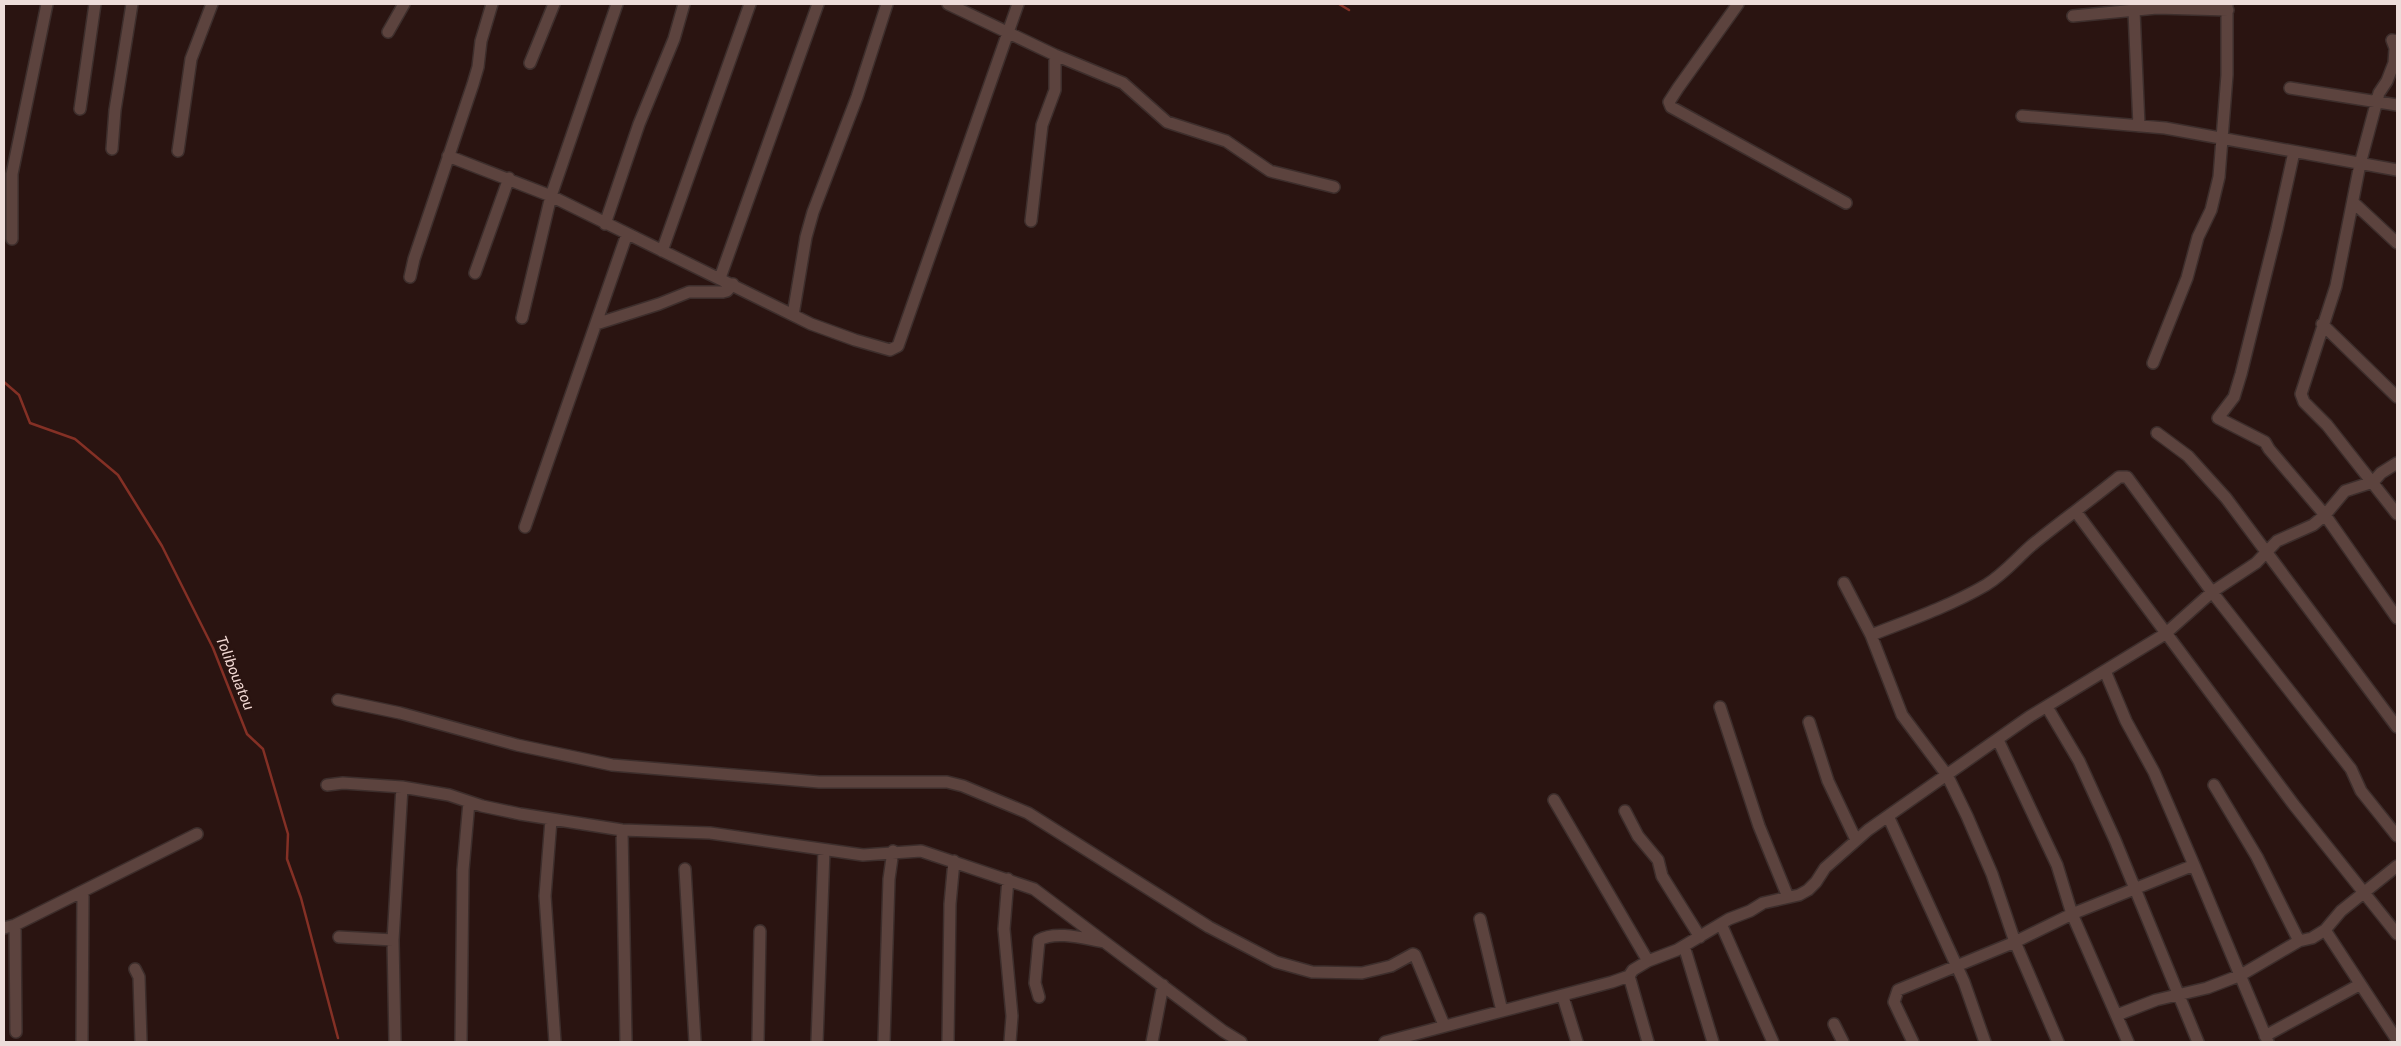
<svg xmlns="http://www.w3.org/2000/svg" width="2401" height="1046" font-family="'Public Sans',sans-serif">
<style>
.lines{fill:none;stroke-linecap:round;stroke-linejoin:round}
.stream{stroke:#843025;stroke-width:2.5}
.minor-casing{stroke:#3d2e2c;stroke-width:14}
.minor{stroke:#5c433e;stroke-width:11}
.labels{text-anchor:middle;stroke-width:5;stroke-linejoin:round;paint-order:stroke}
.water-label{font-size:15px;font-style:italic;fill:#f3d9d4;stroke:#2a1411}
</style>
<rect width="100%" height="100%" fill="#2a1411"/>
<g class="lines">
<path class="stream" d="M1339,4L1349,10
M4,382L19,395L30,423L75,439L118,475L162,546L213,648L247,734L263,749L288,834L287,859L301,898L338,1038"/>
<g class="minor-casing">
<path id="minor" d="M948,4L1055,55L1123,83L1167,122L1226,141L1270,171L1334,187
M1738,4L1678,88L1669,102L1671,107L1846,203
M2134,11L2139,126
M2073,16L2157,8L2228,10
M388,32L404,4
M2397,41L2392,40L2395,48L2394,63L2387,81L2379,93L2360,164L2336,286L2301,394L2304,402L2327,425L2397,514
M530,63L554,4
M2290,88L2397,105
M80,109L95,4
M2022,116L2165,128L2397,170
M112,149L115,110L132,4
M178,151L191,59L212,4
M2294,152L2277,229L2241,374L2234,397L2218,418L2265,442L2269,449L2325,515L2397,618
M448,156L551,196L811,324L855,340L890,350L898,346L1018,4
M2353,202L2397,243
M1031,221L1042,125L1055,90V55
M605,224L639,124L674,39L684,4
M12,239V174L47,4
M662,251L750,4
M475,273L509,178
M410,277L414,259L473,84L478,67L481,41L492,4
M720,278L818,4
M793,315L806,237L813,212L857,97L887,4
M522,318L551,196L617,4
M596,324L659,304L689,292H723L727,291L733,284
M2322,324L2397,397
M2153,363L2187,278L2198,237L2211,210L2219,177L2227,75V4
M2157,433L2188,456L2226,498L2397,727
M2076,512L2294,805L2397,934
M525,527L627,234
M1844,583L1871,635L1902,715L1947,775L1967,816L1992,874L2015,942L2058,1042
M1871,635C1910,620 1950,606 1986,585C2004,574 2017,558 2032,545C2060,522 2091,500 2119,477H2127L2212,592L2351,769L2361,791L2397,836
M2105,671L2126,721L2154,772L2194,865L2268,1042
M338,700L400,713L517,745L612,765L819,782H947L963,786L1028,813L1209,927L1276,962L1312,972L1362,973L1391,966L1413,954L1415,955L1444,1025
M1720,707L1759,826L1788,897
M2047,707L2079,761L2115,840L2198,1042
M1809,722L1828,781L1856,840
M1998,740L2057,865L2072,914L2128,1042
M327,785L343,783L402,787L449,795L482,806L520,814L622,830L710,833L863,855L921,851L1034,889L1223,1031L1241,1042
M2214,785L2257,857L2299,941
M1554,800L1648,961
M1625,811L1638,836L1658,860L1662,876L1700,937
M1888,816L1964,982L1985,1042
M551,820L545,896L555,1042
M622,830L626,1042
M685,869L695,1042
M1008,879L1004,929L1012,1016L1010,1042
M1480,919L1502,1011
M1721,924L1773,1042
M15,925L16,1032
M4,928L15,925L197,834
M2325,930L2397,1040
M339,937L393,940
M1684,946L1713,1042
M135,969L139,977L141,1042
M1629,976L1648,1042
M1039,997L1035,983L1039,940C1056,930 1086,939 1104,942
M1563,997L1577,1042
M2117,1015L2156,1000L2207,988L2241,975L2299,941L2312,938L2325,930L2341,911L2397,866
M1834,1024L1843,1042
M2265,1036L2359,985
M82,1042L83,893
M395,1042L393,940L402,787
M461,1042L463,870L469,802
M758,1042L760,931
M817,1042L824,850
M884,1042L889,879L893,851
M948,1042L950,904L954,861
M1152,1042L1163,985
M1385,1042L1612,982L1629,976L1633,970L1648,961L1677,950L1729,919L1750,911L1763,903L1799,895L1808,890L1816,882L1825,868L1868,830L2029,717L2165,634L2212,592L2256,563L2277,541L2313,525L2325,515L2345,491L2373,482L2381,473L2397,463
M1913,1042L1894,1002L1898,990L2015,942L2072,914L2194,865"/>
</g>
<use href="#minor" class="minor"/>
</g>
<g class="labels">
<g class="water-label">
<text transform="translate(235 673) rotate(68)" y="5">Tolibouatou</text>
</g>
</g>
<rect width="2401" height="1046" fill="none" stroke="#edddda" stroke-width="10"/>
</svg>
